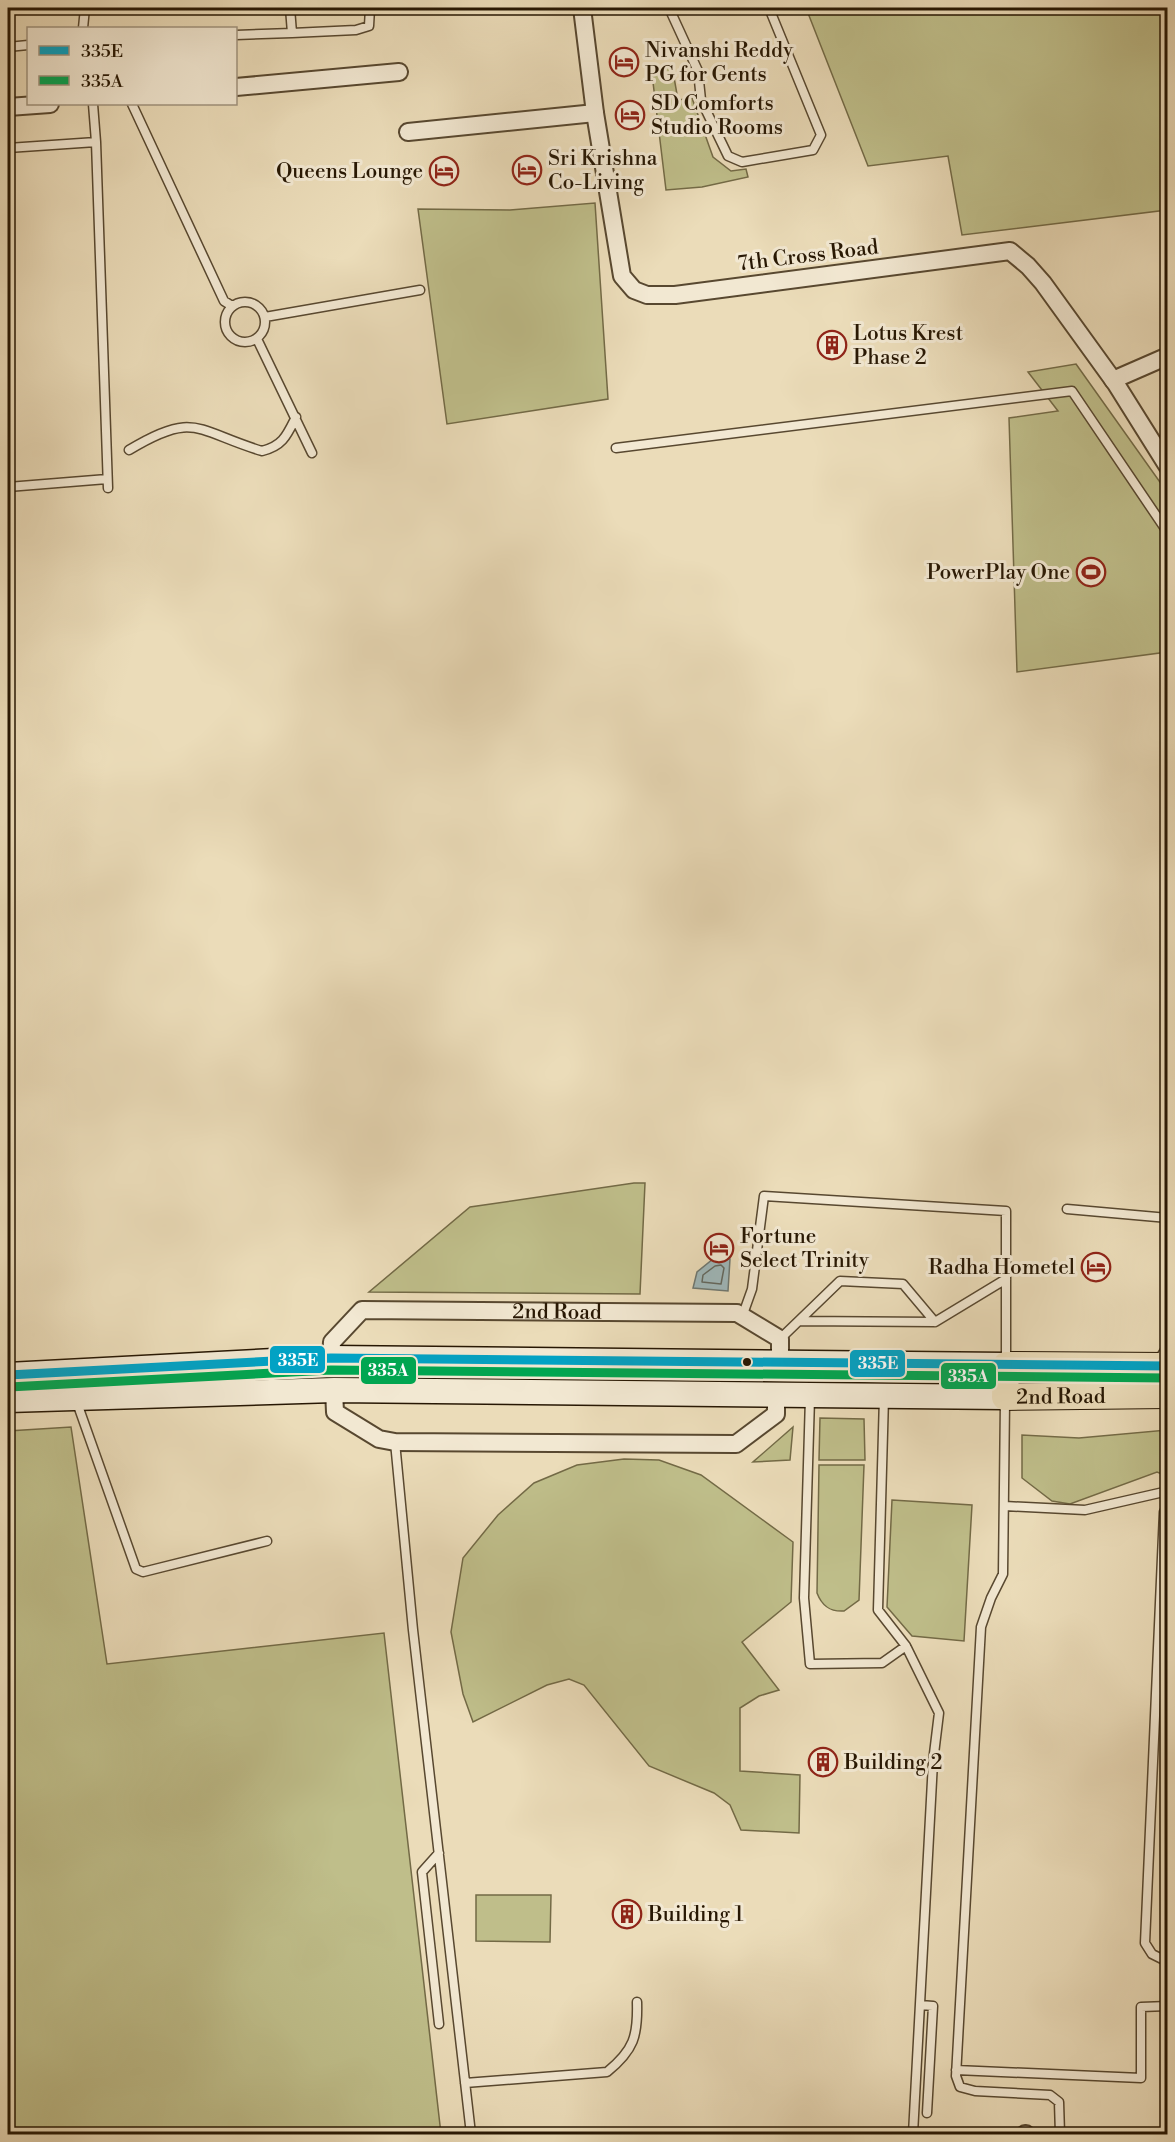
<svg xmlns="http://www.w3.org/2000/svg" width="1175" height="2142" font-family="'Libre Bodoni',serif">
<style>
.green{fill:#bfbe8a;stroke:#736a46;stroke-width:1.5}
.water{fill:#9fb8bb;stroke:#6f7871;stroke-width:1.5}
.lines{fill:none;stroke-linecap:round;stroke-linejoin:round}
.shore{stroke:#63685f;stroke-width:1.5}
.service-casing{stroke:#584830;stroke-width:11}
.minor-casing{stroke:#584830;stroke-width:20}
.secondary-casing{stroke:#271703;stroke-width:27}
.primary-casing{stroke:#271703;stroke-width:28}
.service{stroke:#f2e8d2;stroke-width:8}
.minor{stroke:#f2e8d2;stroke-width:16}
.secondary{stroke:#f2e8d2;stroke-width:24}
.primary{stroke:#ebdcb9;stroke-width:26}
.bus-1-casing{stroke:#f2e8d2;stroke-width:14}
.bus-2-casing{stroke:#f2e8d2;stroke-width:14}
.bus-1{stroke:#02a2c4;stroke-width:9}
.bus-2{stroke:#00a651;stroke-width:9}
.bus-dot{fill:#271703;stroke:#f2e8d2;stroke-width:2}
.labels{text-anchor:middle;stroke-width:6;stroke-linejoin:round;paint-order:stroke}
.poi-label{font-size:21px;fill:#271703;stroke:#f2e8d2;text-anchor:start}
.street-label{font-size:21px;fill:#271703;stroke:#f2e8d2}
.line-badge{stroke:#f2e8d2;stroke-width:2}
.badge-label{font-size:16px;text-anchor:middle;font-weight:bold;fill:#fff}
</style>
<rect width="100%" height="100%" fill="#ebdcb9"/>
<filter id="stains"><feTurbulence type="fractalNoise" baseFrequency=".00333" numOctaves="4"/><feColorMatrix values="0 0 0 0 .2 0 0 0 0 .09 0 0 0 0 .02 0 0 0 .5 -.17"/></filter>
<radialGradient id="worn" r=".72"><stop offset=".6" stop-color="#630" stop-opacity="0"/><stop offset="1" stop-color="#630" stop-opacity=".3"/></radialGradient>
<path class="green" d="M806,8H1167V210L962,235L948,156L868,166Z
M672,66L678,100L692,98L713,157L731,171L746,169L748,177L702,187L666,190L652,74Z
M595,203L608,399L447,424L418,209L510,210Z
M1076,364L1167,492V652L1017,672L1009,418L1058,411L1028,372Z
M634,1183H645L640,1294L369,1292L470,1207Z
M820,1418L864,1419L865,1460H819Z
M71,1427L107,1664L384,1633L441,2134H8V1431Z
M793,1427L790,1460L753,1462Z
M1167,1430V1476L1157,1472L1070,1504L1052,1501L1022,1478V1435L1079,1438Z
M624,1459L659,1460L701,1475L793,1542L791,1602L742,1642L779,1690L759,1696L740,1708V1771L800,1775L799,1833L741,1830L730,1805L714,1793L649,1766L584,1685L569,1679L547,1685L473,1722L463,1694L451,1632L463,1558L498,1515L534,1483L577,1465Z
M819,1465H864L859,1600L844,1611C830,1612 822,1606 817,1593Z
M892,1500L972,1505L964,1641L912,1636L887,1607Z
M476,1895H551L550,1942L476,1941Z"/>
<path class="water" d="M713,1259H730L728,1291L693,1288L697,1272Z"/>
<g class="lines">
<path class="shore" d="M721,1265L724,1268L721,1284L702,1282L703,1275L715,1266Z"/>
<g class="service-casing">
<path id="service" d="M669,8L698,71L701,100L728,156L742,162L813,150L821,135L769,8
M83,28L85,8
M292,33L356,30L369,26L370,8
M236,35L292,33L290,8
M8,47L28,45
M93,104L96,142
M132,104L224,301L232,306
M8,148L96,142L108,488
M225 322a20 20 0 1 1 40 0a20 20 0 1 1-40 0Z
M265,317L420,290
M257,339L312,453
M616,448L1072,391L1168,533
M129,450C195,410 196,431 262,451C283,446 287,435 296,417
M8,487L107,479
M1067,1209L1168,1218
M742,1317L752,1289L764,1196L1006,1211V1361
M800,1321L935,1322L1006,1279
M780,1339L840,1281L903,1284L935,1322
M1157,1363L1168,1345
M884,1397L878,1610L906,1646L939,1713L933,1762L913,2134
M810,1398L804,1598L810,1664L882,1663L906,1646
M76,1400L136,1569L143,1572L267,1541
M1005,1401L1003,1574L991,1598L981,1627L956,2076L960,2087L975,2091L1050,2095L1059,2102L1060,2134
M395,1442L413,1630L471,2134
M1168,1505L1164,1512L1145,1943L1152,1954L1168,1962
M1005,1506L1085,1510L1168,1491
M920,2005L933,2006L927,2113
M439,2024L422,1872L439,1853
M956,2070L1141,2078V2007L1168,2006
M465,2083L607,2072C634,2050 638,2036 637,2002"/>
</g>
<g class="minor-casing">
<g id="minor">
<path d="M582,8L595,113L622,276L634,290L647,295H675L1010,251L1028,266L1043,283L1116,384L1168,467"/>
<path d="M236,87L399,72"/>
<path d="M8,107L50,104"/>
<path d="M408,132L595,113"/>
<path d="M1113,380L1168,356"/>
<path id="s1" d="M331,1358L332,1342L362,1310L737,1313L780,1339V1364"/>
<path d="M334,1390L335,1412L379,1439L395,1442L736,1444L776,1414V1392"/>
<path d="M1025,2134H1026"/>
</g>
</g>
<g class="secondary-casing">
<path id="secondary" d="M8,1375L331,1358L1006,1365
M8,1400L334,1390L1005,1397"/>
</g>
<g class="primary-casing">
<g id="primary">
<path id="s2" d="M1168,1366L1006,1365L1005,1397L1168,1395"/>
</g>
</g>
<use href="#service" class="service"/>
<use href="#minor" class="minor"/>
<use href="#secondary" class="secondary"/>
<use href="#primary" class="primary"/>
<g class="bus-1-casing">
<path id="bus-1" d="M8,1375L331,1358L1168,1366"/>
</g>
<g class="bus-2-casing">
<path id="bus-2" d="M9,1387L331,1370L1168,1378"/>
</g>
<use href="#bus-1" class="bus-1"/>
<use href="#bus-2" class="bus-2"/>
</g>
<defs>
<g id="hotel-ring" transform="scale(1.5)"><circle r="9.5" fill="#f2e8d2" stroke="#8f2418" stroke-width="1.5"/><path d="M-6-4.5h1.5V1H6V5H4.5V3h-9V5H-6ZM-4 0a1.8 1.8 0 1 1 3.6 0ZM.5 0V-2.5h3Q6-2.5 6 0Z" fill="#8f2418"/></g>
<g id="building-ring" transform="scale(1.5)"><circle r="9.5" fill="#f2e8d2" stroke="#8f2418" stroke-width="1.5"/><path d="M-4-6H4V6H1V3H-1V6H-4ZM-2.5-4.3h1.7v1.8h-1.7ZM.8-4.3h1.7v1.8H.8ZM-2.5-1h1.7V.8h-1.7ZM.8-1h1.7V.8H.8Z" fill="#8f2418"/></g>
<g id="stadium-ring" transform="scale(1.5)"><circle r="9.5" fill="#f2e8d2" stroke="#8f2418" stroke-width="1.5"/><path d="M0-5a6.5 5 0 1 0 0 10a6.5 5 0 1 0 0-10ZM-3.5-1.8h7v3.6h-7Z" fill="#8f2418"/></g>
</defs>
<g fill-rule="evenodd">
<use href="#hotel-ring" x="624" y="62"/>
<use href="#hotel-ring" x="630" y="115"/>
<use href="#hotel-ring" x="527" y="170"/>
<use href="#hotel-ring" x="444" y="171"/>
<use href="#building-ring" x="832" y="345"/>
<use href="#stadium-ring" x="1091" y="572"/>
<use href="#hotel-ring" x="719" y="1248"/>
<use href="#hotel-ring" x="1096" y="1267"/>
<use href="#building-ring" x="823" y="1762"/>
<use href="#building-ring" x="627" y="1914"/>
</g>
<circle class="bus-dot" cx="747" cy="1362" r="5"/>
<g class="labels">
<g class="poi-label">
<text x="645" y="57">Nivanshi Reddy<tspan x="645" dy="24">PG for Gents</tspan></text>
<text x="651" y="110">SD Comforts<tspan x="651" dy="24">Studio Rooms</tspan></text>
<text x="548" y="165">Sri Krishna<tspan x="548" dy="24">Co-Living</tspan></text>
<text x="423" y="178" text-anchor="end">Queens Lounge</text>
<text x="853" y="340">Lotus Krest<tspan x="853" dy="24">Phase 2</tspan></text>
<text x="1070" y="579" text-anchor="end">PowerPlay One</text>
<text x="740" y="1243">Fortune<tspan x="740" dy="24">Select Trinity</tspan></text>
<text x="1075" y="1274" text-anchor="end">Radha Hometel</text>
<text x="844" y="1769">Building 2</text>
<text x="648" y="1921">Building 1</text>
</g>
<g class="street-label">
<text transform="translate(808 255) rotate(-7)" y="7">7th Cross Road</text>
<text dy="7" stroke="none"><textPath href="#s1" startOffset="255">2nd Road</textPath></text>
<text dy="7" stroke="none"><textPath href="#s2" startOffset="250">2nd Road</textPath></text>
</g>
</g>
<g class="line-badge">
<rect x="269" y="1345" width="57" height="29" rx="6" fill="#02a2c4"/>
<rect x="849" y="1349" width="57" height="29" rx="6" fill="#02a2c4"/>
<rect x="360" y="1356" width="57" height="29" rx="6" fill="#00a651"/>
<rect x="940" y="1362" width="57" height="28" rx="6" fill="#00a651"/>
</g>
<g class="badge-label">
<text x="298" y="1366">335E</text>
<text x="878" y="1369">335E</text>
<text x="388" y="1376">335A</text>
<text x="968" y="1382">335A</text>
</g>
<rect width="1175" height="2142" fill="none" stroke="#ebdcb9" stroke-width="30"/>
<rect x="9" y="9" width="1157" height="2124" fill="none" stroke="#271703" stroke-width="3"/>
<rect x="15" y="15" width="1145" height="2112" fill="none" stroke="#271703" stroke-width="1.5"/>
<rect x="27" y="27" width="210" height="78" fill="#f2e8d2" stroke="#a1947f" stroke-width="1.5"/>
<rect x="39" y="46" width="30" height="9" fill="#02a2c4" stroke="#a1947f" stroke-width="1.5"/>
<text x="81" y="57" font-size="18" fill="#271703">335E</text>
<rect x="39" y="76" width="30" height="9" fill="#00a651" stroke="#a1947f" stroke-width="1.5"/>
<text x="81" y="87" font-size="18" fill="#271703">335A</text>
<rect width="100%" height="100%" filter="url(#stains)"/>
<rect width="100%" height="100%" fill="url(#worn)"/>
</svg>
